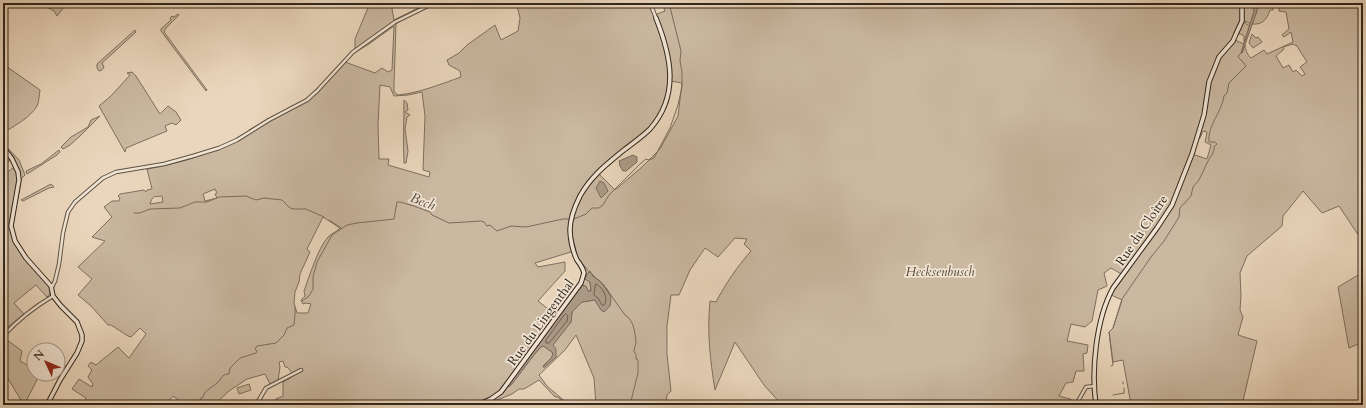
<svg xmlns="http://www.w3.org/2000/svg" width="1366" height="408" font-family="Cardo,serif">
<style>
.green{fill:#cab8a1;stroke:#7d6f5e;fill-rule:evenodd}
.water{fill:#ab9a86;stroke:#7a6c5c}
.lines{fill:none;stroke-linecap:round;stroke-linejoin:round}
.shore{stroke:#6e6051;stroke-width:1}
.stream{stroke:#7a6c5c;stroke-width:1}
.street-casing{stroke:#5e5244;stroke-width:4.5}
.secondary-casing{stroke:#30261c;stroke-width:5.5}
.street{stroke:#f1e4d3;stroke-width:2.5}
.secondary{stroke:#f1e4d3;stroke-width:3.5}
.labels{text-anchor:middle;stroke-width:3.5;stroke-linejoin:round;paint-order:stroke}
.street-label{font-size:13px;fill:#30261c;stroke:#f1e4d3}
.park-label{font-size:13px;font-style:italic;fill:#564a3d;stroke:#f1e4d3}
.water-label{font-size:14px;font-style:italic;fill:#55493c;stroke:#f1e4d3}
</style>
<rect width="100%" height="100%" fill="#ead6bc"/>
<filter id="stains"><feTurbulence type="fractalNoise" baseFrequency=".005" numOctaves="4"/><feColorMatrix values="0 0 0 0 .2 0 0 0 0 .09 0 0 0 0 .02 0 0 0 .5 -.17"/></filter>
<radialGradient id="worn" r=".72"><stop offset=".6" stop-color="#630" stop-opacity="0"/><stop offset="1" stop-color="#630" stop-opacity=".3"/></radialGradient>
<path class="green" d="M39,3H67L57,16L54,11Z
M370,3H391L394,20L428,3H436L403,19L396,24L394,85V92L398,95C419,93 441,84 461,77L460,71L449,65L447,60L459,53L467,45L495,25L501,40L518,31L520,18L517,6L512,3H650L656,17L657,14L665,11L662,3H1253V7L1255,11L1251,24L1245,21V23L1250,26L1244,42V36L1238,33L1235,40L1244,44L1242,53L1245,45C1245,49 1248,56 1251,58L1264,50L1267,54L1293,42L1291,32L1284,37L1282,35L1289,29L1286,12L1279,11V3H1363V326L1359,327L1363,342L1349,348L1338,287L1360,274L1359,236L1339,206L1322,213L1303,191L1283,216L1282,226L1247,256L1240,273L1241,296L1240,310L1243,317L1238,335L1257,341L1242,405H1145L1136,404V405H1131L1123,360L1113,362L1109,332L1113,328L1122,300L1109,294L1123,275L1111,268L1104,273L1107,286L1098,290L1092,321L1085,327L1071,324L1067,341L1088,345L1087,353L1083,354L1084,371H1076L1073,382L1066,383L1059,396L1070,399L1078,405H782L764,385L735,342L715,390C710,359 707,332 710,301L716,302C726,283 737,267 751,251L744,244L747,239L735,238L718,257L705,248L690,270L679,295H671L667,326V354L671,391L667,395L666,405H596L594,378L576,335L565,350L539,375L547,386L569,405H567L558,397H555L539,380L524,389H519L512,394L495,401L496,405L491,400L481,405H275L276,399L283,396V382C293,377 296,376 287,367H285L283,361L279,362L280,367L278,381L270,384L265,374L247,379L229,391L214,405H184V404L173,396L165,405H82L86,398L72,389L79,379L92,387L93,384L88,377L92,370L88,366L91,362L96,365L118,347L129,358L146,334L140,328L131,337L128,336L111,325H108L91,306L78,295L92,279L78,267L105,241L92,237L112,217L104,207L112,201H119L120,198L118,196L120,194L144,190L146,192L147,190L152,189L147,169C171,165 197,158 220,148C230,144 240,138 250,133L249,130L268,119L306,99L324,82L347,56L355,50V39ZM394,26L392,70L388,72L382,68L375,73L345,62L351,55L369,44ZM1293,44L1297,46L1307,62L1300,67L1305,74L1302,76L1296,70L1293,72L1289,65L1283,68L1276,56L1284,49L1283,47ZM671,81L682,83L678,116L660,149L642,167L615,190L599,174L657,122L668,103L671,87ZM380,85L390,87L394,96L408,95L422,92L425,116L423,170L430,172L429,177L388,165L389,159H379L378,125ZM1203,131L1207,132L1205,142L1211,145L1207,159L1192,154L1197,138H1200ZM215,189L217,193L215,194L217,198L205,201L203,194ZM162,196L163,202L150,204C153,196 152,197 162,196ZM323,217L340,228C337,232 332,233 328,237C318,248 309,277 304,291L305,296L301,300L303,304L306,303L311,304L308,313H297L294,303L295,292L299,282L300,274L310,252L307,249ZM574,251L584,276L556,315L538,301L565,271V262L538,267L535,263ZM590,272L607,289L610,295V306L601,310L595,300L582,302L572,312L571,322L552,345L556,357L543,366L552,357L553,353L545,347L542,346C529,359 521,374 509,387L508,386L520,370L588,291H591L590,282L587,274Z
M1258,3H1273V10H1270C1267,19 1263,25 1252,24Z
M178,14L179,15L166,28L164,32L207,90L206,91L161,31V29L171,20L170,18L172,16L174,17Z
M135,30L136,32L102,63L104,67L102,70L99,71L97,68V64Z
M1252,34L1256,38L1258,37L1262,42L1253,48L1249,43Z
M3,64L40,90C39,96 39,102 37,106C30,118 14,126 3,133Z
M132,72L136,76L160,114L168,106L176,112L181,120L176,125L172,123L165,126L167,131L126,148L125,152L99,106L111,96L130,75L127,73Z
M404,100L407,103L408,110L405,112L410,115L407,117L405,129L408,151L406,163H404C403,142 404,121 404,100Z
M100,116L79,137L70,145L63,149L61,147L71,137L88,127L91,120Z
M3,143L19,160L25,175L21,179C20,195 14,209 13,225C12,247 40,270 50,289V294L47,297L36,285L14,303L24,314L7,328L3,334V175L16,166L12,159L3,165Z
M59,150L60,152L57,155L27,174L26,171L41,164Z
M51,184L54,187L49,188L23,201L21,200Z
M3,337L22,351L20,361L34,369V374H40L24,405L7,377L4,375L3,379Z
M249,384L251,390L239,394L237,388Z"/>
<path class="water" d="M1253,3H1258L1257,11L1242,53H1241L1254,11L1253,7Z
M633,155L637,157V162L626,171H623L620,166L619,161Z
M600,181L604,183L608,191L601,198L596,188Z
M590,271L593,276L602,283L610,295L611,298L610,306L604,312L601,310L595,300L582,302L572,312L571,322L553,345L556,349V357L545,367H543L552,357L553,353L545,347L542,346C529,359 521,374 509,387L508,386L581,285L586,286L588,291H591L590,282L585,279L587,274Z"/>
<g class="lines">
<path class="shore" d="M596,284C603,287 609,299 604,305H602L598,298L594,295Z
M566,314L568,316L567,321L549,343H546V340L564,315Z"/>
<path class="stream" d="M134,213H140L150,209L180,208L195,202H207L219,197L246,196L256,200L264,198L282,200L290,208L294,209H306L324,217
M574,219L586,214L592,208H599L603,205L609,195L640,164L646,159L649,160L654,158L670,128L678,105L682,87V72L680,61L681,51L669,3
M329,220L341,228
M572,235L578,258L590,273
M592,275L601,282
M603,284L625,315C634,320 635,333 636,342C636,345 634,348 634,352L636,354V359L638,360V373L630,405
M302,301L309,296L313,289V277L317,262L332,235L347,225L357,223L394,219L397,202H400L414,206L430,212L432,215L449,223L481,221L484,222L487,226L490,225L497,231L511,226L526,227L563,219H569
M1111,366L1113,365L1109,332L1113,328L1122,299L1151,257L1164,241L1179,217L1180,208L1191,196L1193,187L1199,180L1209,159L1212,155L1214,150V147L1217,144L1215,142H1209C1207,126 1222,112 1224,96L1227,93L1229,83L1246,66L1242,61L1239,58L1238,56L1241,53
M1123,382V384
M1124,388V393
M1113,395L1124,393
M198,405L200,399L203,397C205,389 214,387 219,381C221,379 221,377 223,376C225,374 226,374 229,374L230,368L240,358L256,353L257,351L255,349L257,346L276,343L284,335L287,328L294,325L295,314V307"/>
<g class="street-casing">
<path id="street" d="M650,3L656,18
M52,287L55,281L59,264L63,233L68,212L75,202L103,178L116,172L164,164L193,156L219,148L237,140L269,120L307,100L317,91L353,52L395,22L434,3
M3,336C18,320 34,307 53,296
M1077,403L1086,387L1095,386
M256,405L266,388L301,370"/>
</g>
<g class="secondary-casing">
<path id="secondary" d="M3,147L12,159L18,172L19,180L11,226L15,241L26,258L51,286L53,296L61,306L77,322L82,335V341L77,353L60,380L47,405
M477,405L491,399L501,392L581,283L584,273C583,268 580,264 577,260C573,252 570,239 570,230C570,218 575,206 580,196C591,176 607,164 624,150C633,143 642,137 650,129C680,95 671,56 656,18
M1096,405C1091,370 1096,319 1113,288L1157,228L1172,205L1192,154L1204,115L1209,82L1219,57L1233,41L1236,34L1242,21V3"/>
</g>
<use href="#street" class="street"/>
<use href="#secondary" class="secondary"/>
</g>
<g class="labels">
<g class="street-label">
<text transform="translate(1141 230) rotate(-56)" y="5">Rue du Cloître</text>
<text transform="translate(540 322) rotate(-54)" y="5">Rue du Lingenthal</text>
</g>
<g class="park-label">
<text x="940" y="276">Hecksenbusch</text>
</g>
<g class="water-label">
<text transform="translate(423 201) rotate(21)" y="5">Bech</text>
</g>
</g>
<rect width="1366" height="408" fill="none" stroke="#ead6bc" stroke-width="16"/>
<rect x="4" y="4" width="1358" height="400" fill="none" stroke="#30261c" stroke-width="2"/>
<rect x="8" y="8" width="1350" height="392" fill="none" stroke="#30261c"/>
<g transform="translate(46 362) rotate(314)"><circle r="19" fill="#f1e4d3" stroke="#a4988a"/>
<path d="M0-3L7 15L0 10L-7 15Z" fill="#8f2418"/>
<text y="-6" font-size="11" font-weight="bold" text-anchor="middle" fill="#30261c">N</text>
</g>
<rect width="100%" height="100%" filter="url(#stains)"/>
<rect width="100%" height="100%" fill="url(#worn)"/>
</svg>
